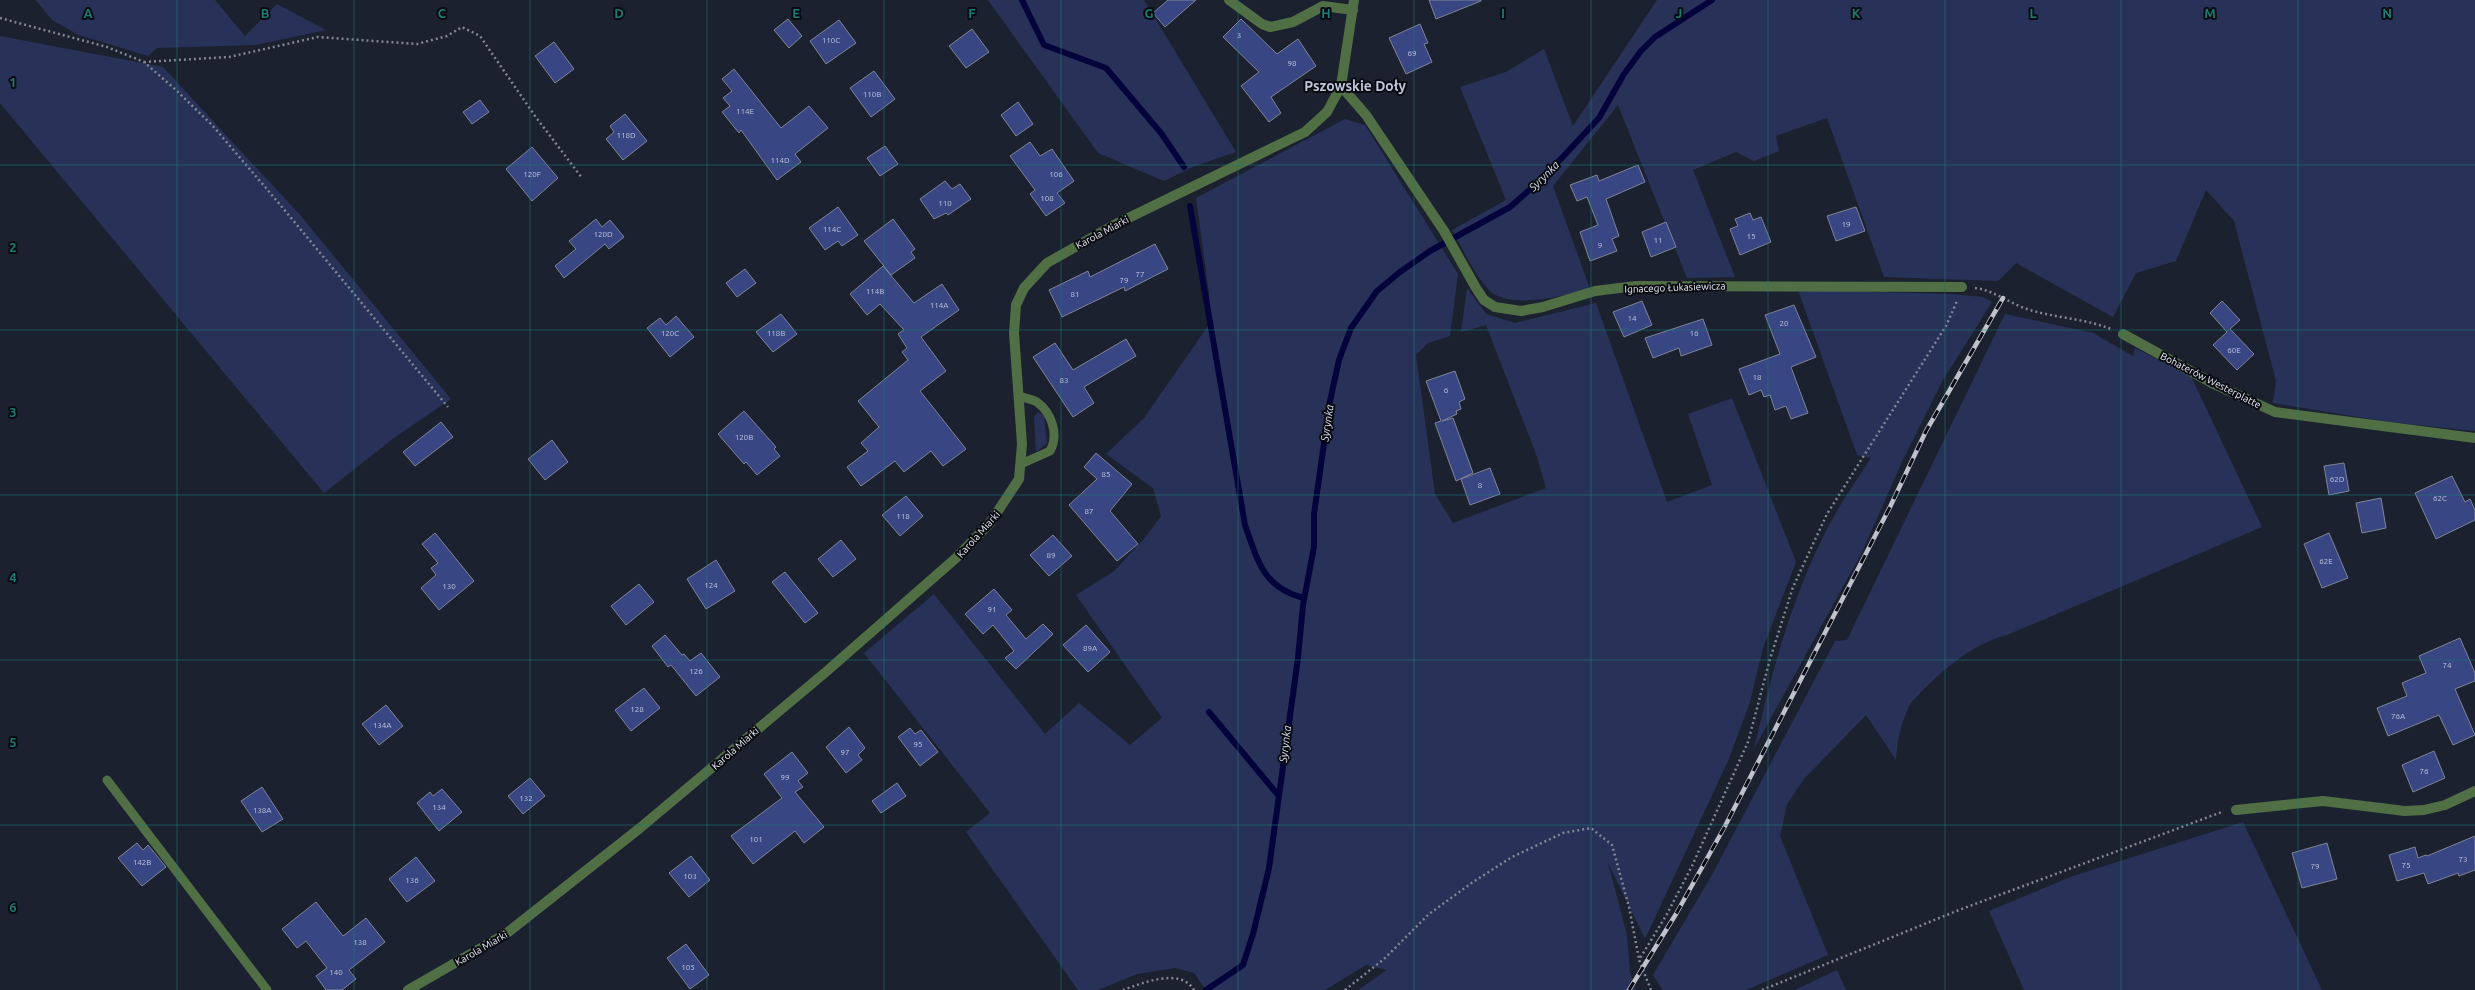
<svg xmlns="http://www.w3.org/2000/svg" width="2475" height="990" font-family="Ubuntu,sans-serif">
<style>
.green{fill:#283259}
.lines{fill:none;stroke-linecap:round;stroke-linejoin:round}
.stream{stroke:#05033b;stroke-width:6}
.building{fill:#384784;stroke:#7f8496}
.path{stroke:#828692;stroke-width:2.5;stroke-dasharray:2 3;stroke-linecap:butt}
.service{stroke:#506f45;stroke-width:9}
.minor{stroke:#506f45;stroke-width:10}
.tertiary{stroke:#506f45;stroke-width:10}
.rail-casing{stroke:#bfc2cd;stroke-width:4.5}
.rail{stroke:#090b11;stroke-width:3;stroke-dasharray:9;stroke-linecap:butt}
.grid{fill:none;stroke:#1a7c75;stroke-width:1;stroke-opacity:0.55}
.labels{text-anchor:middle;stroke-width:4;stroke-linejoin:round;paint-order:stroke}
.number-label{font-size:8px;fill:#c0c6dc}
.street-label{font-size:10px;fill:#edf0fa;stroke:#090b11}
.water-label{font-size:11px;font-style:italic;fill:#dbe1f4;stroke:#090b11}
.district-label{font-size:14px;font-weight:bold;fill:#bec5d8;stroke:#090b11}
.grid-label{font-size:13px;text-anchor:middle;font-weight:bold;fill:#1a7c75;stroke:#090b11;stroke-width:4;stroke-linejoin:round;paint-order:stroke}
</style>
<rect width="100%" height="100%" fill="#1c212f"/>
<path class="green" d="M36,0H215L245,36L277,4L326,30L256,45L157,48L148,56L79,35L52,20Z
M988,0H1144L1236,152L1195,166L1164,181L1098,153Z
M1657,0H2320L2317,6L2320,0H2475V431L2389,422L2273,403L2276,381L2234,221L2206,190L2176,261L2136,273L2113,317L2016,263L1998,281L1884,277L1827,118L1776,136L1779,151L1754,161L1736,152L1693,170L1735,277L1687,278L1618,105L1553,186L1590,289C1565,295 1510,311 1489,290C1474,274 1463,249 1452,230L1506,200L1460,87L1506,72L1544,49L1573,126Z
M0,36L163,67L301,216L451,399L394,438L324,493L0,103Z
M1345,119L1365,125L1458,274L1450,336L1428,343L1416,355L1435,494L1453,523L1546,488L1536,454L1486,325L1461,332L1467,288L1486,314L1515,323L1596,303L1667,502L1712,485L1688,414L1732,398L1796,562L1763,648L1750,702L1728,761L1645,939L1608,863L1627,935L1630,972L1636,990H1358L1387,970L1366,965L1325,990H1206L1194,973L1175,968L1137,974L1098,990H1078L966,832L990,813L864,653L934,594L1045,734L1079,703L1130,745L1162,718L1076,595L1113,572L1144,539L1161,516L1153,488L1106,454L1144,418L1210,323L1209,293L1196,198Z
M1798,290L1950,294L1983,297L1992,302L1943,380L1901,464L1862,552L1754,749C1773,666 1795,584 1838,509C1848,492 1860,475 1871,458L1857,455Z
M2005,314L2093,333L2133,356L2135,348L2191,376L2262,527L2007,635C1974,643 1945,668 1921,692C1917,697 1912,701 1909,706C1901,724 1897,741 1896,760L1866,715L1804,779L1787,804L1780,836L1828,955L1746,990H1663L1653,975L1713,873L1835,641L1847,640Z
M1038,412L1044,416L1047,443L1036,452L1034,417Z
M2243,822L2322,990H2024L1989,911L2073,876Z
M1837,970L1846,990H1795Z"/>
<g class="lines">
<path class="stream" d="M1022,0L1044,45L1106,68L1161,133L1184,167
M1190,206L1245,525C1258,561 1263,588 1304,598
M1209,712L1278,795
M1206,990L1243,965L1253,934L1269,868L1298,658L1303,605L1314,547V514L1330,401L1339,360L1351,328L1377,291L1400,272L1430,251L1510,207L1544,177L1599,118L1624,74L1641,51L1655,37L1712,0"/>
</g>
<path class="building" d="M1168,0H1196L1165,27L1153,13Z
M1429,0H1481V1L1436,19Z
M788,19L802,36L789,48L774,30Z
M1241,19L1277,54L1298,39L1316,66L1271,97L1281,113L1269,122L1241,86L1259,72L1223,37Z
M839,20L856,43L826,64L810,41Z
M1420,24L1428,43L1424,44L1432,62L1406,74L1389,38Z
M972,29L989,52L966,68L949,46Z
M554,42L574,69L555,83L535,56Z
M734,69L781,128L809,106L828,128L795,154L801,162L777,180L741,130L739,133L722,112L730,106L723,98L732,91L722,79Z
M874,71L895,99L871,117L850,88Z
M480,100L489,112L472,124L463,112Z
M1018,102L1033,124L1016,136L1001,115Z
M625,114L647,141L623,160L606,139L614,132L610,126Z
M1030,142L1040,156L1052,149L1074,181L1057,193L1065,203L1046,216L1030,194L1035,190L1010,156Z
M885,146L898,164L880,176L867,158Z
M532,147L558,178L532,201L506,169Z
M1638,165L1645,182L1606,199L1619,236L1612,239L1617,251L1590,261L1580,232L1598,225L1587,197L1577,201L1570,185L1597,175L1599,181Z
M945,181L952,189L960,184L971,199L948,215L946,213L934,219L920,199Z
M838,207L858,235L842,246L838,241L825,250L809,228Z
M1856,207L1865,231L1836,241L1827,216Z
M1750,213L1753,220L1761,217L1771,242L1740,255L1730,229L1738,226L1735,219Z
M596,219L602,227L610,220L624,237L609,249L605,244L564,278L555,266L576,249L569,241Z
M893,219L915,249L911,252L915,258L891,275L864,241Z
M1666,222L1676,247L1651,257L1642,232Z
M1155,244L1168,269L1125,291L1124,287L1062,317L1049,290L1088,271L1090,277Z
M883,266L914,303L942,284L959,310L921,337L946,371L920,391L966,449L943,466L931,451L904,472L895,461L861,486L847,467L868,451L861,443L879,427L858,401L908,360L902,352L907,348L898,334L904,330L880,304L867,315L850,294Z
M745,269L756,283L737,297L726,283Z
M1642,301L1652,325L1624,337L1613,312Z
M2222,301L2240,320L2230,329L2254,354L2237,370L2213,345L2227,332L2210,313Z
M1794,305L1816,357L1791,367L1808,413L1791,419L1786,406L1775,410L1770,395L1764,397L1761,390L1749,395L1739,369L1780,354L1765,315Z
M781,314L797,334L773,352L756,332Z
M676,316L694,337L670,357L647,328L660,318L666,325Z
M1703,319L1712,345L1681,356L1679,348L1653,358L1645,338Z
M1126,339L1136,356L1084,387L1094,403L1073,417L1033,357L1055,343L1073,370Z
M1455,371L1465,399L1459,402L1461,409L1456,411L1457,414L1442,421L1453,418L1473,473L1456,481L1435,423L1441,421L1426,381Z
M744,411L776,447L774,449L780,456L757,475L746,462L744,464L718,434Z
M441,422L453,437L415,466L403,452Z
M552,440L568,462L545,480L528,459Z
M1096,453L1132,484L1110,511L1138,544L1117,561L1069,505L1097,479L1084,467Z
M2344,463L2349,491L2329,495L2324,466Z
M1490,468L1500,494L1470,505L1461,479Z
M2452,476L2465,502L2470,499L2475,510V520L2436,539L2415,493Z
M906,496L923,516L900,536L882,515Z
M2381,498L2386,528L2362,533L2356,503Z
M435,533L474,581L439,610L421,588L436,575L431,568L438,563L422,544Z
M2329,533L2348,578L2322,588L2304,544Z
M1053,535L1072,556L1049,576L1030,555Z
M841,540L856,559L833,577L818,559Z
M716,560L735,591L706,609L687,579Z
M785,572L818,613L805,623L772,582Z
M639,584L654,602L626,625L611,606Z
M994,589L1012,610L1006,615L1026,639L1043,624L1053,634L1016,669L1005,658L1014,651L993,625L983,634L965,614Z
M1086,625L1110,652L1088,672L1063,645Z
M665,635L682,655L684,654L690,661L701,653L720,677L696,696L671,665L668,667L652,646Z
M2460,638L2475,673V681L2455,689L2475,735L2453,745L2439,715L2388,736L2377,708L2407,696L2402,683L2426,673L2419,656Z
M644,688L660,708L631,731L615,710Z
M386,705L403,726L379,745L362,724Z
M849,727L865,748L858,755L862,760L846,773L826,747Z
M910,728L915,734L921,730L938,752L920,766L898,737Z
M2434,751L2445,778L2413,792L2402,765Z
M792,752L808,773L798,781L803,787L795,792L824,827L804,843L795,831L753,864L731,836L782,798L764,774Z
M530,778L545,796L523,814L508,796Z
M897,783L906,796L881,813L872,801Z
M262,787L283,819L262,832L241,801Z
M442,789L462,812L439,831L417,803L430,792L433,796Z
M2475,836V870L2459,876L2458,873L2428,884L2424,873L2397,881L2389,855L2415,847L2418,858L2426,855L2427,856Z
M137,843L143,850L148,845L166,867L142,886L118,858Z
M2327,843L2337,879L2302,888L2292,853Z
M691,856L710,880L689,897L669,873Z
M416,857L435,881L407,902L389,879Z
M316,902L343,936L366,918L385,942L349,970L356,979L342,990H326L316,976L327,968L306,941L297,948L282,929Z
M686,944L709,975L690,989L667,958Z"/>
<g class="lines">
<path class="path" d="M0,18L107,47L144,62L176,90L212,125L277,201L448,407
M144,62L229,57L318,37L417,44L447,36L462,27L480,36L535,116L582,178
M1975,288C1993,290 2009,303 2027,309C2054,318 2083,318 2111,329
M1123,990C1143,983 1180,967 1194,990
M1345,990L1384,959L1429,914L1473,882L1512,857L1563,833L1591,828L1612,845L1629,907L1639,959
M1651,990L1639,960L1667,914L1692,866L1748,742L1770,659L1793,587L1827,514L1946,326L1957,301
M1762,990L1959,910L2222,812"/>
<path class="service" d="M1019,396C1024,398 1033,399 1037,402C1052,413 1059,435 1050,451L1021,464
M107,780L267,990"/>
<path class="minor" d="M1229,0L1262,24L1270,27L1293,22L1323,6L1353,10
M1341,86L1366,115L1444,231L1476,288L1484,300L1495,307L1521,311L1543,307L1595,291L1636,286L1962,287
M2123,334L2214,384L2275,412L2475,438
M2236,810L2323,801L2405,811L2424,810L2445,805L2475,791"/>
<path class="tertiary" d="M408,990L507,933L640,828L827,671L956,558L990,523L1019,479L1022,444L1014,333L1016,305L1024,288L1047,263L1114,225L1305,132L1327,112L1341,86L1354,0"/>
<g class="rail-casing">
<path id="rail" d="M1629,990L1676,914L1724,828L1890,507L1926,431L2003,298"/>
</g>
<use href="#rail" class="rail"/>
</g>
<path class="grid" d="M177,0V990M354,0V990M530,0V990M707,0V990M884,0V990M1061,0V990M1238,0V990M1414,0V990M1591,0V990M1768,0V990M1945,0V990M2121,0V990M2298,0V990M0,165H2475M0,330H2475M0,495H2475M0,660H2475M0,825H2475"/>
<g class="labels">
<g class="number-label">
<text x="1239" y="38">3</text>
<text x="831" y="43">110C</text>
<text x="1412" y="56">69</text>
<text x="1292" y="66">98</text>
<text x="872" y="97">110B</text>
<text x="745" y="114">114E</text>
<text x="626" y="138">118D</text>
<text x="780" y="163">114D</text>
<text x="532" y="177">120F</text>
<text x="1056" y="177">106</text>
<text x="1047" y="201">108</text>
<text x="945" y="206">110</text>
<text x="1846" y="227">19</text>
<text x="832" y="232">114C</text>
<text x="603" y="237">120D</text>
<text x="1751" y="239">15</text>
<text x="1658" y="243">11</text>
<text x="1600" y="248">9</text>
<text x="1140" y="277">77</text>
<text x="1124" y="283">79</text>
<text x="875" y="294">114B</text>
<text x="1075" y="297">81</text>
<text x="939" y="308">114A</text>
<text x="1632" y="321">14</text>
<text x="1784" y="326">20</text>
<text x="670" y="336">120C</text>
<text x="776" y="336">118B</text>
<text x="1694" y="336">16</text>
<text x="2234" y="353">60E</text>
<text x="1757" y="380">18</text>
<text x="1064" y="383">83</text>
<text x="1446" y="393">6</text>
<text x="744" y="440">120B</text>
<text x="1106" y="477">85</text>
<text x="2337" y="482">62D</text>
<text x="1480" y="488">8</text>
<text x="2440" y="501">62C</text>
<text x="1089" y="514">87</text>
<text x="903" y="519">118</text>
<text x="1051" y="558">89</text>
<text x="2326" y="564">62E</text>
<text x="711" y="588">124</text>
<text x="449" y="589">130</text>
<text x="992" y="612">91</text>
<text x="1090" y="651">89A</text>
<text x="2447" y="668">74</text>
<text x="696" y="674">126</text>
<text x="637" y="712">128</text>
<text x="2398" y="719">76A</text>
<text x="382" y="728">134A</text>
<text x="918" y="747">95</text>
<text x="845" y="755">97</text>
<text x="2424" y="774">76</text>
<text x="785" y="780">99</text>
<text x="526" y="801">132</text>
<text x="439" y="810">134</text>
<text x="262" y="813">138A</text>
<text x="756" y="842">101</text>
<text x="2463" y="862">73</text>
<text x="142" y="865">142B</text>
<text x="2406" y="868">75</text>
<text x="2315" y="869">79</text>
<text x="690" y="879">103</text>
<text x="412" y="883">136</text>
<text x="360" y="945">138</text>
<text x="688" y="970">105</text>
<text x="336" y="975">140</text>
</g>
<g class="street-label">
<text transform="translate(1102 232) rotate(-28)" y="4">Karola Miarki</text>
<text transform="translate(1675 287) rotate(-2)" y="4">Ignacego Łukasiewicza</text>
<text transform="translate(2211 380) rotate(27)" y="4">Bohaterów Westerplatte</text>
<text transform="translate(978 534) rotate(-48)" y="4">Karola Miarki</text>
<text transform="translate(735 748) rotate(-41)" y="4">Karola Miarki</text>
<text transform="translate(481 948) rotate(-30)" y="4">Karola Miarki</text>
</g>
<g class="water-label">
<text transform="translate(1544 176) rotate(-45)" y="4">Syrynka</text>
<text transform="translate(1327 423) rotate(-82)" y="4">Syrynka</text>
<text transform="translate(1285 744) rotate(-83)" y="4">Syrynka</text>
</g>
<g class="district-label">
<text x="1355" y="91">Pszowskie Doły</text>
</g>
</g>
<g class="grid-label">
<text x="88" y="18">A</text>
<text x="265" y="18">B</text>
<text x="442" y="18">C</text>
<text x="619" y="18">D</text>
<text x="796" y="18">E</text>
<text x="972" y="18">F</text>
<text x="1149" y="18">G</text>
<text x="1326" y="18">H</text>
<text x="1503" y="18">I</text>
<text x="1679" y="18">J</text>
<text x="1856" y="18">K</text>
<text x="2033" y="18">L</text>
<text x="2210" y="18">M</text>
<text x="2387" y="18">N</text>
<text x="13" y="87">1</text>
<text x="13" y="252">2</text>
<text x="13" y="417">3</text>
<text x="13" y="582">4</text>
<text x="13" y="747">5</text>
<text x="13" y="912">6</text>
</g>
</svg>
